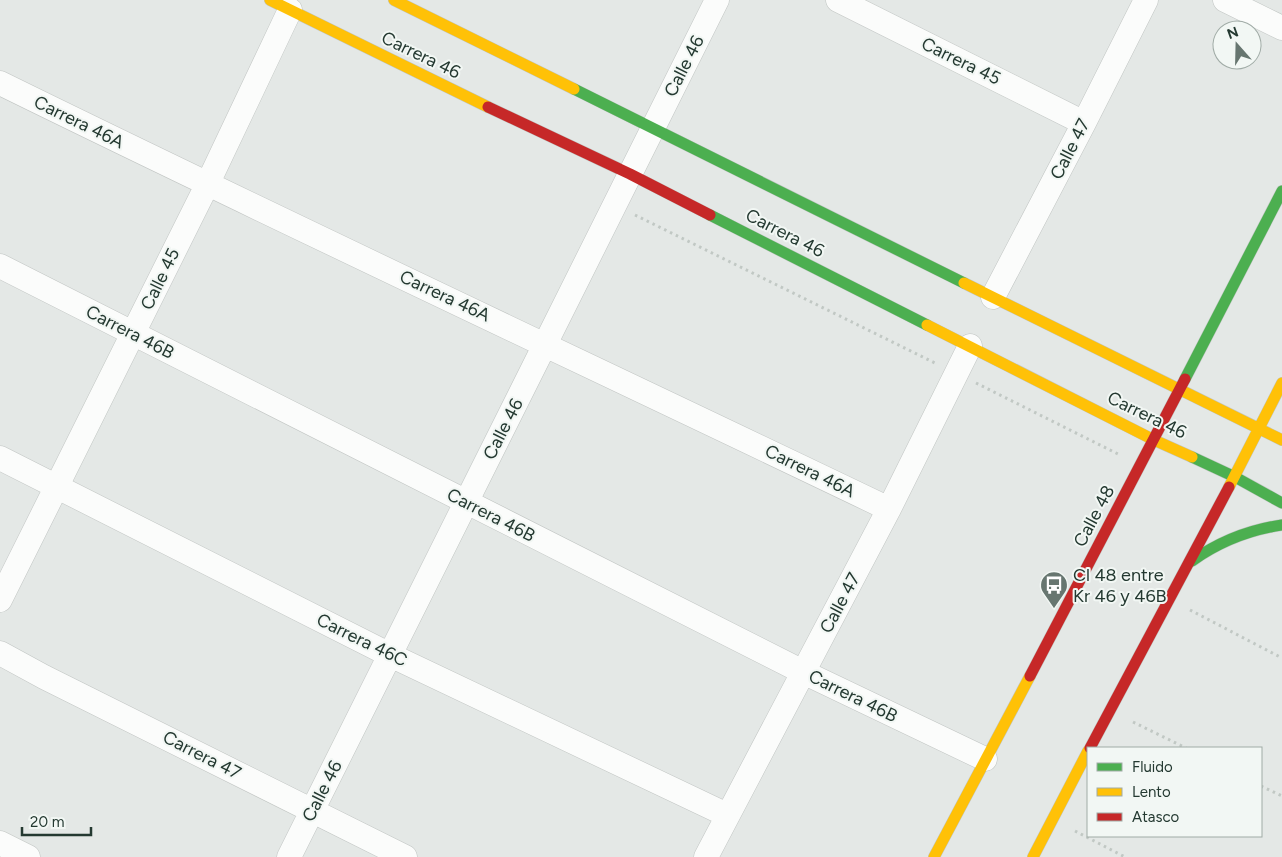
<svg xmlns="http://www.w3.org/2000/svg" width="1282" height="857" font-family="Figtree,sans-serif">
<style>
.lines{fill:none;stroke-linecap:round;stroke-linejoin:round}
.street-casing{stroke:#c1c5c3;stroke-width:25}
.fast-casing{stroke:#c0c6c3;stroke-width:12}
.slow-casing{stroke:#c0c6c3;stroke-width:12}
.jam-casing{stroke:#c0c6c3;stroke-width:12}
.path{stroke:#c1c8c4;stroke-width:3;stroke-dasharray:2.5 4;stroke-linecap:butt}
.street{stroke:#fbfcfb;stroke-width:24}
.fast{stroke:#4caf50;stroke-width:11}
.slow{stroke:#ffc107;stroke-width:11}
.jam{stroke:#c62828;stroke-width:11}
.labels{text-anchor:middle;stroke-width:4;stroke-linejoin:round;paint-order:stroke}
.street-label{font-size:18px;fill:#243931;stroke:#f2f7f4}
.poi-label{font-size:18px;fill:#243931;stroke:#f2f7f4;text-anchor:start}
</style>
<rect width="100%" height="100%" fill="#e4e8e6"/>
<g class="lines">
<g class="street-casing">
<path id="street" d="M838,0L1084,123
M1225,0L1282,28
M0,83C295,228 593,367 889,509
M0,266L803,672L985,759
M993,297L1084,123L1146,0
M0,458L390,655L727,815
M0,600L207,185L290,10
M0,653L44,677L405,857
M0,843L28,857
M289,857L717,0
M706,857L889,509L970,346"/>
</g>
<g class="fast-casing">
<path id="fast" d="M574,89L964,283
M710,215L927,325
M1185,379L1282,191
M1192,457L1235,477L1282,503
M1192,561C1220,541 1248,530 1282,525"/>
</g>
<g class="slow-casing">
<path id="slow" d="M270,0L488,107
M394,0L574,89
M964,283L1282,440
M927,325L1154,440L1192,457
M1229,487L1282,383
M934,857L1030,676
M1033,857L1088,751"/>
</g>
<g class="jam-casing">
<path id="jam" d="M488,107L630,174L710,215
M1030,676L1185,379
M1090,748L1229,487"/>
</g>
<path class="path" d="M635,215L937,364
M976,383L1118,454
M1190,610L1282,658
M1133,722L1186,748
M1261,786L1282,796
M1075,831L1125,857"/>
<use href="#street" class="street"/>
<use href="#fast" class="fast"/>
<use href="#slow" class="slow"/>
<use href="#jam" class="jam"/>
</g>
<defs>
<g id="bus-pin" transform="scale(1.4375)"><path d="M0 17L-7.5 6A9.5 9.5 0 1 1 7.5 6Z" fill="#677670" stroke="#f2f7f4"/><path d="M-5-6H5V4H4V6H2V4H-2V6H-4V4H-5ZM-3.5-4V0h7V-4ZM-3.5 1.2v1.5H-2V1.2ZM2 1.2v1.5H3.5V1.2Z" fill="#fff"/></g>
</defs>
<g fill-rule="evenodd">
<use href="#bus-pin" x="1054" y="585"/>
</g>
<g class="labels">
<g class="street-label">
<text transform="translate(421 55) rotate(26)" y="6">Carrera 46</text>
<text transform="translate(961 61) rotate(26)" y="6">Carrera 45</text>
<text transform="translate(684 66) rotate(-63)" y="6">Calle 46</text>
<text transform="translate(79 122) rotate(26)" y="6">Carrera 46A</text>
<text transform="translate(1070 149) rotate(-63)" y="6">Calle 47</text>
<text transform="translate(785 233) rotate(27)" y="6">Carrera 46</text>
<text transform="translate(160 279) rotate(-64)" y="6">Calle 45</text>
<text transform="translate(445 296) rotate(25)" y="6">Carrera 46A</text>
<text transform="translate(130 332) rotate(27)" y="6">Carrera 46B</text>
<text transform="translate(1147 415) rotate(26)" y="6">Carrera 46</text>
<text transform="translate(503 429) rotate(-63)" y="6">Calle 46</text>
<text transform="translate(810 471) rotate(26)" y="6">Carrera 46A</text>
<text transform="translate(491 515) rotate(27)" y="6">Carrera 46B</text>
<text transform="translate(1094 516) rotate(-62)" y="6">Calle 48</text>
<text transform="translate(840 603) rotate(-62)" y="6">Calle 47</text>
<text transform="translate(362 640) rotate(26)" y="6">Carrera 46C</text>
<text transform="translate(853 696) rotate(26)" y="6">Carrera 46B</text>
<text transform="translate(202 755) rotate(27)" y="6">Carrera 47</text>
<text transform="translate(322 791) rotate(-63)" y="6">Calle 46</text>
</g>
<g class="poi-label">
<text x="1073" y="581">Cl 48 entre<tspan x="1073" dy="21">Kr 46 y 46B</tspan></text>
</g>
</g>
<rect x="1087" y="747" width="175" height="90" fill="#f2f7f4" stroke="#a0aba6"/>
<rect x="1097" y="763" width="25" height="8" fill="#4caf50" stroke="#a0aba6"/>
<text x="1132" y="772" font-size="15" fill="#243931">Fluido</text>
<rect x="1097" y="788" width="25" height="8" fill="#ffc107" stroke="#a0aba6"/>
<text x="1132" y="797" font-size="15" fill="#243931">Lento</text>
<rect x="1097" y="813" width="25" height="8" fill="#c62828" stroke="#a0aba6"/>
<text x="1132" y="822" font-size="15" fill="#243931">Atasco</text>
<g transform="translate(1237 45) rotate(340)"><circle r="24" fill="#f2f7f4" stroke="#a0aba6"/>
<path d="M0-4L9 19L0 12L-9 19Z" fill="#677670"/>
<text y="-8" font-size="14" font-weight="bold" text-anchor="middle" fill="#243931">N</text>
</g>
<path d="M22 827v8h69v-8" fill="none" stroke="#243931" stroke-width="2.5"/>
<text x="30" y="827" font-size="15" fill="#243931" stroke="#f2f7f4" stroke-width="4" paint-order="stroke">20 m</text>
</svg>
